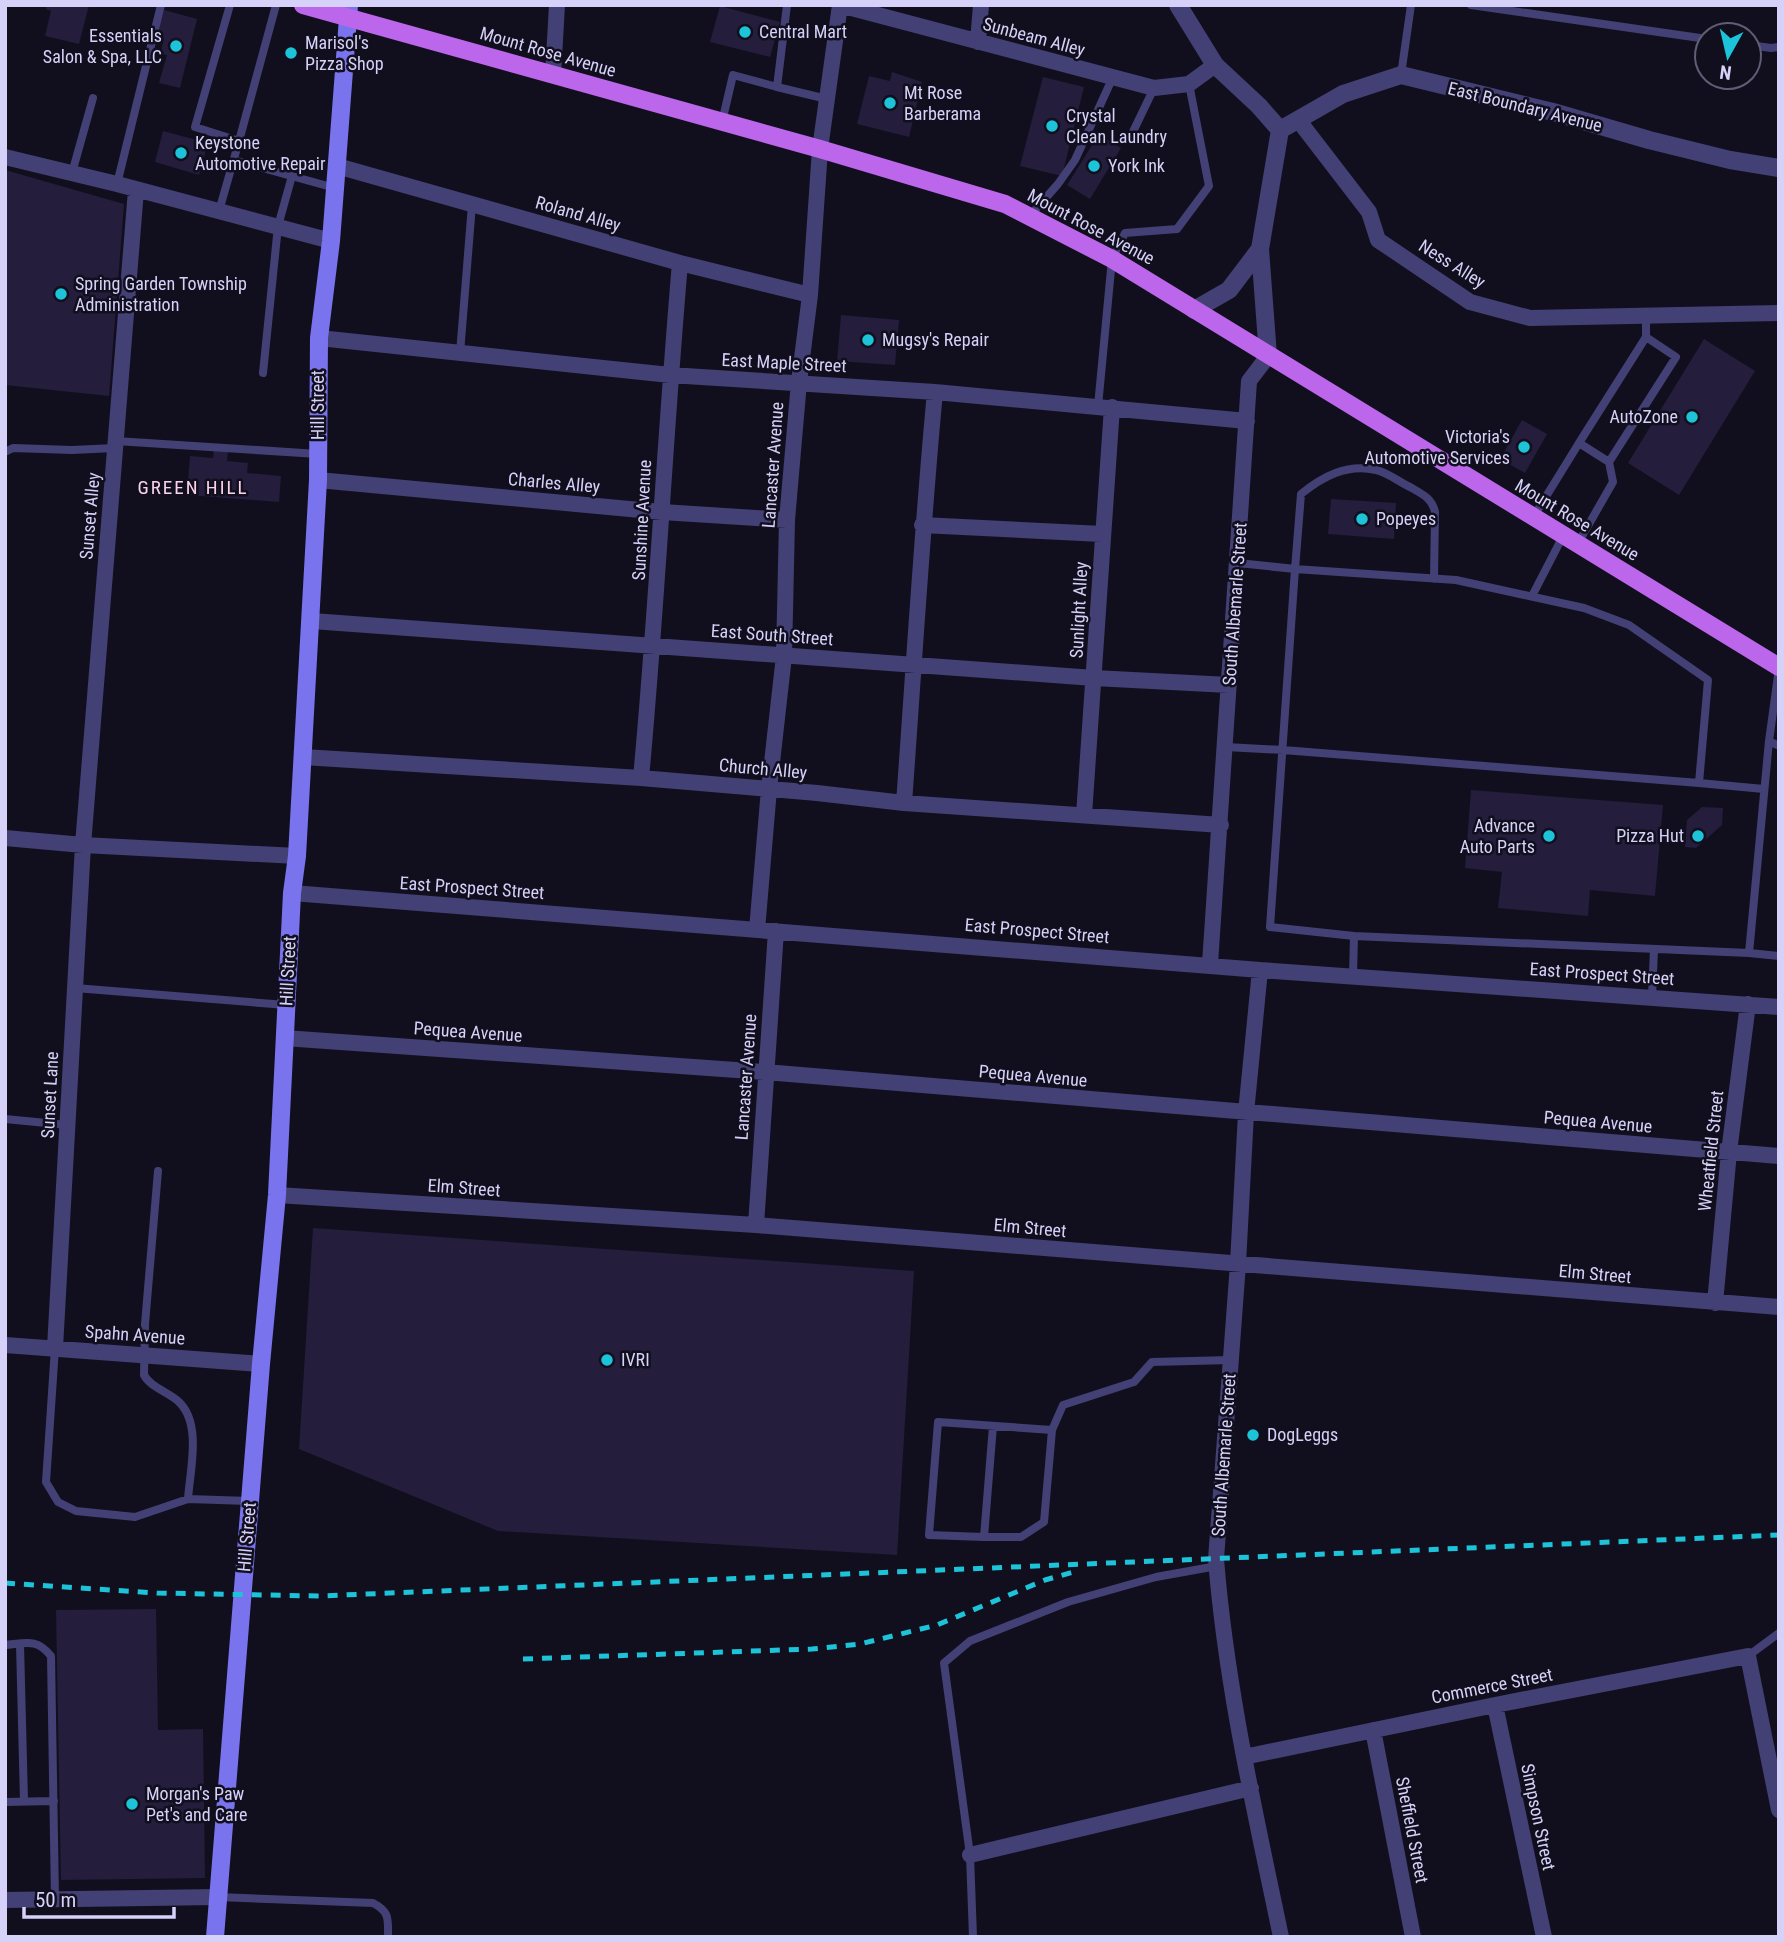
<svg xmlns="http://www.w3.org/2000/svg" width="1784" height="1942" font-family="'Roboto Condensed',sans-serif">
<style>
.building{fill:#241d3c}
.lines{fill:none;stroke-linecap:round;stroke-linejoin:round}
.service{stroke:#434076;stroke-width:8}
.minor{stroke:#434076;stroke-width:16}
.tertiary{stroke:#434076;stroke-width:18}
.secondary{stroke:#7974ed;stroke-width:18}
.primary{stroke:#bb66eb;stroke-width:18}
.rail{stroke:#1dc4d9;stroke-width:5;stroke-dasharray:10 9;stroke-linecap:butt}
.poi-dot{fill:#1dc4d9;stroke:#110f1d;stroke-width:2.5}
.labels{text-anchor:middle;stroke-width:5;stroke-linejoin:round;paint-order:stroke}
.poi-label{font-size:18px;fill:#d6d1f9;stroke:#110f1d;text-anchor:start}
.street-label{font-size:18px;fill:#d6d1f9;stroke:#110f1d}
.neighbourhood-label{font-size:19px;letter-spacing:2px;fill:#f9d3eb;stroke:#110f1d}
</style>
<rect width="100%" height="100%" fill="#110f1d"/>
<path class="building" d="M47,5H89L79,44L45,36L51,11L46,9Z
M720,6L780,22L770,57L710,42Z
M164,10L197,19L180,88L159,83L167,55L160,54L164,39L157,37Z
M892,72L922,82L909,137L857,124L869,76L890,81Z
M1043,77L1084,87L1062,176L1020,166Z
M163,131L208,143L199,175L155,162Z
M1099,134L1121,148L1090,199L1067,185Z
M5,170L124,204L109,396L5,385Z
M841,315L899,320L895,365L837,361Z
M1704,339L1755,371L1679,495L1628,463Z
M1522,420L1547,434L1525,473L1500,459Z
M214,450L228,451L227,461L248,463L247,473L281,476L279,502L187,495L190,456L213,458Z
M1331,499L1396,503L1394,539L1328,534Z
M1471,790L1663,805L1655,896L1590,890L1588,916L1498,908L1502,872L1465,868Z
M1702,807L1723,808L1722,825L1696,848L1685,847L1687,820Z
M313,1228L914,1271L897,1555L498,1531L299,1449Z
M156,1609L158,1730L203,1729L205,1878L61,1880L56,1610Z"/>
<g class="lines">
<path class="service" d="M1471,5L1707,39
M1749,45L1771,48L1779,47
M1401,75L1411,5
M777,87L827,99
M722,122L733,75L777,87L787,5
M1129,140L1154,88
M239,141L276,5
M234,160L335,188
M72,173L93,98
M117,184L161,5
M219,211L239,141L195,127L230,5
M1029,217L1058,184L1075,160L1113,77
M460,353L472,205
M263,373L278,226L292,176
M1098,406L1112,259L1125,233L1177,229L1209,186L1189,84
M116,441L318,454
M1579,443L1646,337V315
M5,452L13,448L72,450L115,448
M1609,462L1676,357L1646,337
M1534,516L1579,443L1609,462L1613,482L1577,545
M1238,563L1295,569L1301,494C1322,477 1347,463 1376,470C1387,472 1399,482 1410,487C1422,494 1432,498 1435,512L1434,579
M1532,596L1563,536
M1779,668L1769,741L1779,746
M1226,747L1283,750L1699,783L1708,680L1629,625L1584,608L1456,580L1295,569L1270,927L1354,936L1353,976
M1699,783L1764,789
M1354,936L1749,953L1769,741
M1749,953L1779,956
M75,988L286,1005
M1652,997L1654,949
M5,1119L67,1125
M158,1171L145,1324L144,1375C151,1388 169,1392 179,1402C202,1424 190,1470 188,1499
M55,1348L46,1482L58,1502L76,1511L135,1517L188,1499L249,1501
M993,1426L984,1537L929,1535L938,1422L1052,1430
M984,1537H1021L1044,1522L1052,1430L1063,1405L1134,1382L1152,1362L1231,1360
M20,1644L24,1801
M5,1645C26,1643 37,1638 51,1656L55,1899
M1748,1656L1779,1633
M5,1802L54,1801
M217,1897L373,1903C390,1912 388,1919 388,1937
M973,1937L970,1855L944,1663L970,1641L1068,1602L1156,1577L1217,1566"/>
<path class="minor" d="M840,5L1154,88L1189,84L1215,65
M978,42L981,5
M553,75L557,5
M1299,121L1369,212L1378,240L1470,302L1530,318L1779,313
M5,157L117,184L331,241
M337,166L680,263L810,295
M319,338L670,375L935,392L1247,421
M318,480L662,512L787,520
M922,525L1102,534
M312,621L1094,678L1229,685
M303,757L641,778L817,793L904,803L1221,825
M641,778C657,607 665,435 680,263
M904,803C914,666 922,529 935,392
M1084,815L1112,407
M5,838L83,845L297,856
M292,893L1260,970L1779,1007
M757,930L769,789L784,656L787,520L799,382L810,295L820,149L840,5
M1210,964L1249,381L1268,356
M1260,970L1246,1113L1238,1264L1216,1559C1226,1686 1255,1812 1281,1937
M284,1038L765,1072L1779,1156
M277,1195L756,1225L1779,1307
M756,1225L776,931
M1715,1303L1729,1152L1748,1004
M5,1345L261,1364
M55,1348L83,845L136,190
M1495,1705L1544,1937
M1373,1730L1413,1937
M1244,1757L1495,1705L1748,1656L1779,1810
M970,1855L1251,1788
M5,1900L217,1897"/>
<path class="tertiary" d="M1178,5L1215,65L1259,106L1280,130L1260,249
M1280,130L1343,94L1401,75L1553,112L1649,140L1730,160L1779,168
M1194,310L1229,290L1260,249L1268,356"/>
<path class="secondary" d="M215,1937L261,1364L277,1195L292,893L297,856L318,480L319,338L331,241L349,5"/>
<path class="primary" d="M303,5L820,149L1005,204L1112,259L1779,667"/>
<path class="rail" d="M5,1583L157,1593L319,1596L1779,1535
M523,1659L812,1649L860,1644L937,1625L1045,1580L1077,1571"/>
</g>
<g class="poi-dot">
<circle cx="745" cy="32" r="7"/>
<circle cx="176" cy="46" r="7"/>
<circle cx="291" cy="53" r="7"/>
<circle cx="890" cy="103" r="7"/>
<circle cx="1052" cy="126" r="7"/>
<circle cx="181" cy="153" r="7"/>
<circle cx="1094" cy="166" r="7"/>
<circle cx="61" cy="294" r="7"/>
<circle cx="868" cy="340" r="7"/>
<circle cx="1692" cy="417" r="7"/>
<circle cx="1524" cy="447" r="7"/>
<circle cx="1362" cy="519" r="7"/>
<circle cx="1549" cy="836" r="7"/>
<circle cx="1698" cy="836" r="7"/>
<circle cx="607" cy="1360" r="7"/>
<circle cx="1253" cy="1435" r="7"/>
<circle cx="132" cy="1804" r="7"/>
</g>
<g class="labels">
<g class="poi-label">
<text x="759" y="38">Central Mart</text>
<text x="162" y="42" text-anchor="end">Essentials<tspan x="162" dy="21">Salon &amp; Spa, LLC</tspan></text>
<text x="305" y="49">Marisol's<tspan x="305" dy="21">Pizza Shop</tspan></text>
<text x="904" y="99">Mt Rose<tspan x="904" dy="21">Barberama</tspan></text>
<text x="1066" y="122">Crystal<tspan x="1066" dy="21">Clean Laundry</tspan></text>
<text x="195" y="149">Keystone<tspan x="195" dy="21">Automotive Repair</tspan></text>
<text x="1108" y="172">York Ink</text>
<text x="75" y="290">Spring Garden Township<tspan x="75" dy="21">Administration</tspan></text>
<text x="882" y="346">Mugsy's Repair</text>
<text x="1678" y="423" text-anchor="end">AutoZone</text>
<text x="1510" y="443" text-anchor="end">Victoria's<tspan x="1510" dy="21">Automotive Services</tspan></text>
<text x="1376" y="525">Popeyes</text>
<text x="1535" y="832" text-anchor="end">Advance<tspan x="1535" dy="21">Auto Parts</tspan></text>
<text x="1684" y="842" text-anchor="end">Pizza Hut</text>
<text x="621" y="1366">IVRI</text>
<text x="1267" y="1441">DogLeggs</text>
<text x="146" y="1800">Morgan's Paw<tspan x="146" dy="21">Pet's and Care</tspan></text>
</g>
<g class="street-label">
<text transform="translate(1034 37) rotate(15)" y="6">Sunbeam Alley</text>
<text transform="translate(548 52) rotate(16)" y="6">Mount Rose Avenue</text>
<text transform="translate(1525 107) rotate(14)" y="6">East Boundary Avenue</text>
<text transform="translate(578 214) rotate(16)" y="6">Roland Alley</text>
<text transform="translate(1091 227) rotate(28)" y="6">Mount Rose Avenue</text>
<text transform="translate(1452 264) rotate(32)" y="6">Ness Alley</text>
<text transform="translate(784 363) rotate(3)" y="6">East Maple Street</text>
<text transform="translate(318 405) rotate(-90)" y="6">Hill Street</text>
<text transform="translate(773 465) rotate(-86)" y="6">Lancaster Avenue</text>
<text transform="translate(554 483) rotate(5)" y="6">Charles Alley</text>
<text transform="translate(90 516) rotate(-85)" y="6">Sunset Alley</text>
<text transform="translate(642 520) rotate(-87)" y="6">Sunshine Avenue</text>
<text transform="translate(1577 520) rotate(31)" y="6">Mount Rose Avenue</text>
<text transform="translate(1235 604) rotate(-86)" y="6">South Albemarle Street</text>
<text transform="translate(1079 610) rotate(-87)" y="6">Sunlight Alley</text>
<text transform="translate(772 635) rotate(4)" y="6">East South Street</text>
<text transform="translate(763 769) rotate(5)" y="6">Church Alley</text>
<text transform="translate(472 888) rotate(4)" y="6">East Prospect Street</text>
<text transform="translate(1037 931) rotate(5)" y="6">East Prospect Street</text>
<text transform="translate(288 971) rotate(-87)" y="6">Hill Street</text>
<text transform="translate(1602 974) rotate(4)" y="6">East Prospect Street</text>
<text transform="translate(468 1032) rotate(4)" y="6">Pequea Avenue</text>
<text transform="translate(1033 1076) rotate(5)" y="6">Pequea Avenue</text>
<text transform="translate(746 1077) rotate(-86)" y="6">Lancaster Avenue</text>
<text transform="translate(50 1095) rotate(-87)" y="6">Sunset Lane</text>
<text transform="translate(1598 1122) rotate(5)" y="6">Pequea Avenue</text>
<text transform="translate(1711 1151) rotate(-84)" y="6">Wheatfield Street</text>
<text transform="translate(464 1188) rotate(4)" y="6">Elm Street</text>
<text transform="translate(1030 1228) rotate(5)" y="6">Elm Street</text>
<text transform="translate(1595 1274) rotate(5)" y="6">Elm Street</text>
<text transform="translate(135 1335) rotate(4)" y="6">Spahn Avenue</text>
<text transform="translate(1224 1455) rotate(-86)" y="6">South Albemarle Street</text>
<text transform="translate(247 1537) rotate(-85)" y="6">Hill Street</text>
<text transform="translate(1492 1686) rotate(-11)" y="6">Commerce Street</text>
<text transform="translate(1538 1817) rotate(78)" y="6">Simpson Street</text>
<text transform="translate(1412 1830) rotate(79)" y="6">Sheffield Street</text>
</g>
<g class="neighbourhood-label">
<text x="193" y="494">GREEN HILL</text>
</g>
</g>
<rect width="1784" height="1942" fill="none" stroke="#d6d1f9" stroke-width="14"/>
<g transform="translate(1728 56) rotate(188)"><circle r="33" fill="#110f1d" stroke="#605d75" stroke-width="2"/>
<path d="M0-5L12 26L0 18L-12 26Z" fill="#1dc4d9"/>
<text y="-10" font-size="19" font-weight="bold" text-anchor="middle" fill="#d6d1f9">N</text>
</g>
<path d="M24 1907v10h150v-10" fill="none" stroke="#d6d1f9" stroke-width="3.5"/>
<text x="35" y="1907" font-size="21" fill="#d6d1f9" stroke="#110f1d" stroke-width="5" paint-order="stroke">50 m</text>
</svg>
